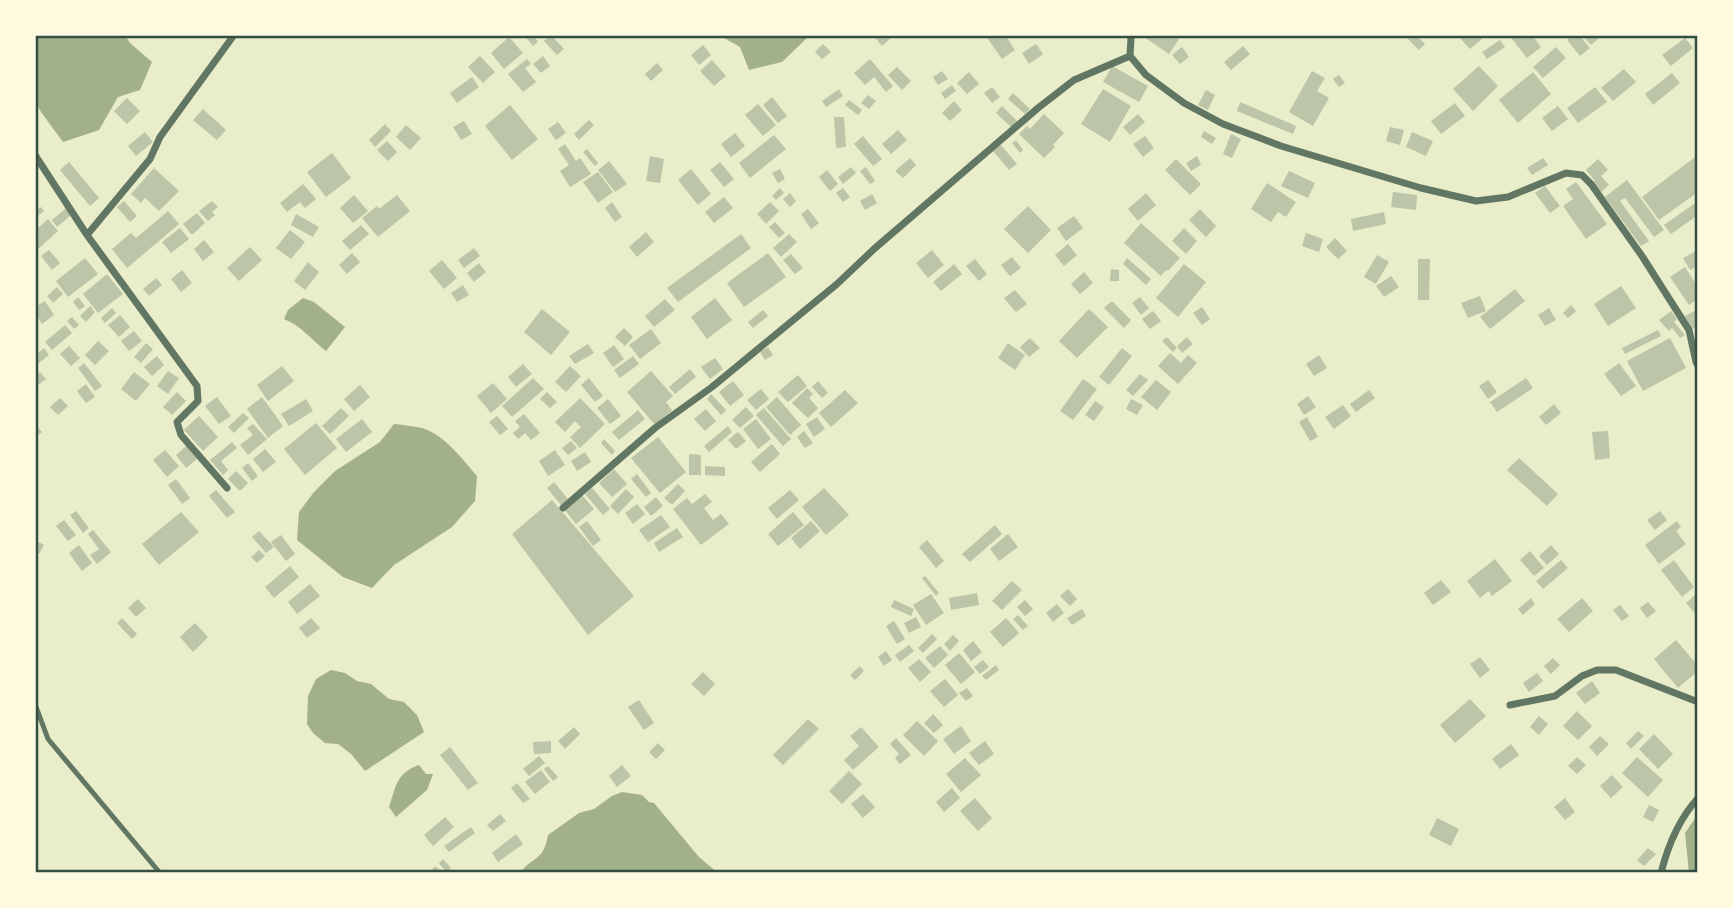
<svg xmlns="http://www.w3.org/2000/svg" width="1733" height="908" font-family="'Space Grotesk',sans-serif">
<style>
.water{fill:#a3b18a}
.building{fill:#bcc5a7}
.lines{fill:none;stroke-linecap:round;stroke-linejoin:round}
.service{stroke:#617663;stroke-width:5}
.minor{stroke:#617663;stroke-width:7}
.neatline{fill:none;stroke:#344e41;stroke-width:2.5}
</style>
<rect width="100%" height="100%" fill="#e9edc9"/>
<path class="water" d="M35,35H125L130,43L152,62L140,90L118,97L99,130L63,142L41,112L35,101Z
M719,35H808L807,38L782,62L749,70L740,47Z
M303,298L314,302L345,327L326,351C312,340 300,325 284,319L288,310Z
M394,424C403,425 413,426 422,428C445,435 462,459 477,476L475,501L452,527L394,565L372,588L343,577L297,540L299,512L314,492L335,471L380,442Z
M331,670L345,673L357,681L371,684L389,699L404,702L417,715L424,732L365,771L351,754L338,744L325,743L313,733L307,724L308,696L316,679Z
M419,765L426,774H433L427,790L396,817L389,807C396,787 396,773 419,765Z
M622,792L642,795L649,802L654,803L699,857L718,873H520C534,855 543,862 548,835L579,813L594,809L612,796Z
M1698,814V873H1689L1685,833Z"/>
<path class="building" d="M524,35H533L538,42L533,46Z
M551,35L564,49L557,55L544,41Z
M873,35H894L882,46Z
M985,35H1005L1015,50L1002,59Z
M1141,35H1172L1179,39L1169,54Z
M1411,35H1416L1425,44L1419,50L1408,39Z
M1463,35H1478L1482,39L1470,49L1460,38Z
M1509,35H1532L1541,47L1527,58Z
M1573,35H1579L1590,48L1580,56L1567,40Z
M1582,35H1603L1591,45Z
M509,37L523,53L504,69L491,53Z
M1685,38L1693,48L1671,66L1662,55Z
M1500,40L1505,47L1487,59L1482,52Z
M823,44L831,52L822,59L815,52Z
M1036,44L1043,54L1029,64L1022,53Z
M703,45L711,55L699,65L691,55Z
M1243,46L1250,54L1231,70L1224,62Z
M1182,47L1189,57L1180,64L1172,55Z
M1556,47L1566,58L1543,78L1533,67Z
M480,56L495,72L483,83L468,67Z
M543,56L550,66L541,73L533,64Z
M527,59L531,64L525,68L536,82L523,92L508,74Z
M870,59L893,86L886,92L874,77L865,85L854,73Z
M712,60L726,76L714,86L700,71Z
M657,63L663,70L651,81L645,74Z
M1112,66L1148,86L1139,102L1103,82Z
M1479,66L1498,86L1473,111L1453,89Z
M897,67L911,81L902,90L888,75Z
M1624,69L1636,82L1613,101L1601,88Z
M942,71L948,79L938,85L933,77Z
M1312,71L1325,78L1317,91L1329,98L1313,126L1289,112Z
M969,72L979,84L967,94L957,83Z
M1533,72L1551,94L1518,123L1499,100Z
M1672,73L1680,83L1653,105L1645,94Z
M1339,75L1345,83L1339,87L1333,79Z
M472,77L479,87L457,103L450,93Z
M952,85L956,91L945,99L941,93Z
M992,87L1000,97L992,103L984,93Z
M1595,87L1607,102L1578,123L1567,108Z
M839,89L843,96L826,107L822,101Z
M1103,89L1131,106L1110,142L1081,124Z
M1206,90L1215,95L1208,110L1198,105Z
M1013,93L1030,109L1025,114L1008,99Z
M868,95L876,101L869,109L861,103Z
M772,97L787,116L778,123L763,105Z
M127,98L140,111L127,124L114,111Z
M849,100L862,110L858,115L845,105Z
M954,101L962,110L950,121L942,113Z
M1240,102L1296,126L1293,134L1237,111Z
M1455,103L1465,116L1441,134L1431,121Z
M758,104L776,125L763,136L745,115Z
M510,105L538,139L512,160L485,126Z
M1002,106L1018,122L1012,128L996,113Z
M1558,106L1568,119L1552,131L1542,118Z
M203,109L226,130L217,140L193,120Z
M1044,114L1064,133L1053,145L1055,147L1044,158L1019,134L1027,126L1030,129Z
M1138,114L1145,122L1130,135L1123,127Z
M834,117H844L846,147L836,148Z
M589,120L594,125L579,140L574,134Z
M464,121L472,134L461,140L453,127Z
M558,122L566,133L556,140L548,129Z
M385,124L391,131L375,147L369,140Z
M406,125L421,138L410,150L396,137Z
M1390,127L1404,130L1400,145L1386,141Z
M898,130L907,140L891,154L882,144Z
M1204,131L1216,138L1212,144L1201,137Z
M145,132L153,142L136,156L128,146Z
M1412,132L1433,141L1426,156L1406,147Z
M735,133L745,146L731,157L721,144Z
M1231,134L1241,139L1232,158L1223,154Z
M774,135L786,149L750,178L739,163Z
M863,136L882,159L873,166L854,144Z
M1145,136L1154,148L1143,157L1133,144Z
M1016,140L1023,150L1020,153L1012,143Z
M387,141L397,152L388,161L377,150Z
M565,144L576,161L580,158L591,174L570,187L560,171L569,165L558,149Z
M1001,145L1017,164L1009,170L993,151Z
M587,149L598,163L595,166L583,152Z
M332,153L351,178L326,197L307,172Z
M1698,155V192L1659,220L1642,197Z
M650,156L664,159L660,183L646,181Z
M1197,156L1201,165L1191,171L1186,163Z
M910,158L916,165L903,178L895,171Z
M1543,158L1548,165L1532,175L1527,168Z
M1176,159L1201,184L1190,195L1165,170Z
M1598,159L1608,170L1601,176L1609,185L1601,192L1593,183L1595,181L1586,170Z
M609,161L627,184L615,192L598,170Z
M69,162L99,198L90,206L60,170Z
M720,162L734,179L724,187L710,170Z
M851,167L856,173L843,184L838,177Z
M866,167L875,181L870,184L860,171Z
M154,168L179,191L159,211L145,198L141,203L131,194Z
M691,169L711,194L698,205L678,180Z
M780,169L785,179L778,183L772,173Z
M827,170L838,184L830,191L819,177Z
M1289,171L1315,183L1308,198L1281,186Z
M598,172L613,192L598,203L583,182Z
M1627,180L1664,230L1654,237L1625,198L1620,201L1649,241L1641,246L1605,197Z
M1576,182L1607,224L1586,239L1563,206L1573,199L1566,189Z
M1267,183L1296,202L1286,217L1278,212L1271,222L1251,209Z
M303,184L316,199L305,208L300,202L287,212L280,203Z
M1545,186L1560,206L1550,213L1535,193Z
M780,188L784,193L776,200L772,196Z
M843,188L850,197L843,202L836,193Z
M1393,192L1417,195L1416,210L1391,207Z
M790,193L796,201L790,207L783,199Z
M1146,193L1156,205L1138,221L1128,209Z
M872,194L877,203L865,210L860,201Z
M354,195L368,211L353,223L340,208Z
M397,195L410,211L378,237L362,218L377,206L379,209Z
M724,197L733,208L714,223L705,212Z
M124,201L137,216L130,222L117,207Z
M212,201L218,207L212,212L215,215L208,221L199,211Z
M1698,201V215L1671,234L1664,225Z
M612,202L622,217L615,222L605,208Z
M770,202L779,211L766,224L757,214Z
M1028,206L1051,230L1028,253L1004,229Z
M41,207L44,211L35,218V211Z
M66,208L71,215L57,227L52,220Z
M808,209L819,223L811,229L801,214Z
M1200,209L1216,226L1206,237L1189,220Z
M168,211L179,224L127,268L112,249L131,233L136,238Z
M1384,212L1386,224L1353,231L1351,219Z
M197,213L205,223L192,235L183,224Z
M296,214L319,227L313,237L291,225Z
M1074,216L1083,228L1066,241L1057,228Z
M48,219L58,231L38,249L35,246V231Z
M775,222L785,233L779,238L769,227Z
M1141,223L1180,258L1168,271L1166,270L1161,276L1124,243Z
M361,225L369,234L350,250L342,241Z
M180,228L189,239L171,253L162,242Z
M1184,228L1197,241L1186,254L1172,241Z
M290,230L305,242L291,259L276,248Z
M646,232L654,242L637,257L629,247Z
M1306,233L1323,239L1319,252L1302,246Z
M741,234L751,248L678,302L667,288Z
M789,234L797,242L781,257L773,248Z
M1335,238L1347,251L1338,259L1326,247Z
M204,240L214,252L203,261L194,249Z
M1068,244L1077,255L1064,266L1055,255Z
M250,247L262,260L239,281L227,268Z
M474,248L480,256L464,268L458,260Z
M49,250L60,263L52,270L41,256Z
M932,250L944,265L928,278L916,263Z
M1698,250V266L1690,270L1683,258Z
M352,253L360,262L347,274L339,265Z
M768,253L786,277L744,307L727,283Z
M791,254L803,268L795,274L783,260Z
M1377,255L1389,262L1376,284L1364,277Z
M1012,257L1021,268L1010,276L1001,265Z
M85,258L98,274L68,297L56,281Z
M1127,258L1151,279L1146,285L1123,264Z
M975,259L987,274L979,281L966,266Z
M1418,259H1430L1429,300H1418Z
M442,260L457,278L444,289L429,271Z
M308,262L319,272L305,290L294,281Z
M479,263L486,272L474,282L467,273Z
M954,264L962,274L941,291L933,282Z
M1184,264L1206,282L1178,317L1156,298Z
M1685,267L1698,287V299L1689,305L1670,277Z
M1111,269L1119,270V281H1110Z
M182,270L192,283L181,292L171,279Z
M1084,272L1093,283L1080,294L1071,284Z
M107,274L123,294L98,313L83,294Z
M1391,276L1399,287L1384,297L1376,286Z
M156,278L162,285L149,296L143,289Z
M463,285L469,295L457,302L451,293Z
M1621,286L1636,308L1608,326L1594,304Z
M57,287L63,294L53,303L47,296Z
M1515,289L1525,301L1490,329L1480,317Z
M1015,290L1027,304L1016,312L1004,298Z
M1480,296L1486,311L1468,318L1461,303Z
M78,297L85,306L79,310L73,302Z
M1140,297L1149,308L1141,315L1132,303Z
M715,298L732,320L707,339L691,317Z
M665,299L675,310L654,327L645,316Z
M45,301L54,315L42,324L35,313V307Z
M1112,301L1131,320L1124,328L1104,308Z
M1571,305L1576,311L1568,318L1563,313Z
M90,306L95,312L86,322L80,316Z
M1202,307L1210,319L1202,325L1193,313Z
M112,308L116,313L105,323L101,318Z
M1549,308L1556,320L1545,326L1538,315Z
M542,309L570,332L551,355L524,332Z
M1089,309L1108,327L1077,358L1059,341Z
M1698,309V326L1692,329L1685,316Z
M763,310L768,316L753,328L748,322Z
M1153,311L1161,321L1150,329L1142,319Z
M1671,311L1677,319L1674,322L1685,335L1680,338L1672,328L1669,331L1659,320Z
M120,315L130,327L119,337L108,325Z
M72,317L79,325L74,329L67,321Z
M65,325L72,333L52,350L45,342Z
M624,328L633,337L625,346L615,337Z
M651,329L661,343L640,359L629,345Z
M1658,330L1661,336L1625,354L1622,348Z
M134,331L142,341L129,351L121,341Z
M1167,337L1177,348L1173,352L1162,341Z
M1187,337L1193,344L1182,353L1177,346Z
M1030,338L1040,348L1029,357L1020,347Z
M1670,338L1686,368L1643,391L1627,361Z
M98,341L109,351L95,365L85,355Z
M146,343L153,349L141,363L134,357Z
M1008,343L1025,355L1015,370L998,358Z
M588,344L594,353L575,364L569,356Z
M614,345L624,359L613,367L603,353Z
M69,346L80,358L71,366L60,354Z
M768,347L773,355L765,360L760,352Z
M44,348L49,355L35,366V356Z
M1122,348L1132,356L1109,385L1099,377Z
M1170,353L1181,363L1188,355L1197,363L1178,384L1158,366Z
M1319,355L1327,368L1314,376L1306,364Z
M157,356L164,365L152,376L144,367Z
M633,356L639,364L620,378L614,370Z
M715,358L723,369L710,379L701,367Z
M84,363L102,386L95,391L78,368Z
M1619,363L1636,386L1621,396L1604,374Z
M523,364L532,374L516,387L508,377Z
M282,366L294,381L268,401L257,385Z
M570,366L581,376L566,392L555,382Z
M690,369L696,377L675,394L669,387Z
M168,371L179,378L168,394L157,386Z
M651,371L673,396L666,402L672,410L655,425L627,392Z
M40,372L46,379L35,387V376Z
M134,372L150,384L136,401L121,389Z
M1140,374L1148,380L1133,396L1126,390Z
M798,375L807,386L788,402L778,392Z
M533,378L544,389L512,417L502,406Z
M589,378L603,396L595,402L581,385Z
M1526,378L1533,388L1497,412L1490,402Z
M1083,379L1097,389L1073,420L1060,411Z
M1156,380L1171,392L1157,410L1141,397Z
M1488,380L1497,392L1488,399L1479,386Z
M733,381L744,395L730,406L719,392Z
M818,381L828,393L822,398L812,387Z
M493,383L507,399L491,413L477,396Z
M86,384L95,397L86,403L77,391Z
M360,385L370,397L354,411L344,399Z
M807,388L813,394L809,398L818,408L808,418L792,403Z
M761,389L769,399L756,410L747,400Z
M845,390L858,403L831,427L819,413Z
M1369,390L1375,398L1356,412L1350,404Z
M177,392L186,401L172,415L163,407Z
M547,392L557,402L550,408L540,399Z
M711,394L726,410L721,415L707,399Z
M1308,396L1316,407L1304,415L1297,404Z
M217,397L231,416L219,424L205,406Z
M262,397L283,426L268,438L247,409Z
M777,397L801,425L790,435L766,407Z
M60,398L68,406L58,415L50,407Z
M580,398L605,424L580,448L570,437L581,427L575,421L565,432L555,422Z
M306,399L313,411L289,426L281,414Z
M608,399L621,416L610,424L597,408Z
M1131,399L1143,405L1137,415L1126,409Z
M1095,401L1104,407L1094,421L1085,415Z
M1554,404L1561,413L1546,425L1539,417Z
M1343,405L1351,416L1334,429L1325,417Z
M746,407L754,416L740,428L732,420Z
M341,408L349,416L330,434L322,426Z
M764,408L791,439L783,446L756,415Z
M706,409L716,421L705,431L694,419Z
M638,410L645,419L619,440L612,432Z
M243,413L249,418L234,433L228,427Z
M524,414L540,433L531,440L525,433L518,439L513,433L520,427L515,421Z
M199,416L218,437L203,451L184,430Z
M497,416L508,429L500,435L489,422Z
M817,417L825,429L814,437L806,424Z
M1307,417L1318,437L1310,441L1299,422Z
M362,419L372,432L346,452L336,439Z
M756,419L771,439L758,449L743,429Z
M316,423L337,448L305,475L284,449Z
M35,424L42,432L35,437Z
M253,424L267,439L248,455L240,445L253,435L247,428Z
M728,426L732,432L709,452L704,446Z
M804,431L813,443L805,448L797,437Z
M1608,431L1610,458L1595,460L1592,432Z
M738,432L746,441L736,449L728,440Z
M658,437L686,472L660,493L631,458Z
M604,439L615,451L612,455L601,443Z
M571,441L577,448L568,455L562,448Z
M232,442L237,448L221,461L228,470L223,475L210,460Z
M772,444L780,454L760,472L751,462Z
M186,446L197,459L186,468L176,455Z
M265,449L276,462L263,472L253,459Z
M165,450L179,466L167,477L153,460Z
M555,450L565,465L548,476L539,461Z
M585,452L591,462L577,471L571,461Z
M689,454L701,455V475H689Z
M1519,458L1558,494L1547,506L1507,470Z
M248,463L258,476L252,481L242,468Z
M705,466L725,467V476L705,475Z
M614,469L627,484L612,497L599,483Z
M236,471L248,483L240,491L228,479Z
M637,474L651,493L646,497L631,479Z
M176,479L190,498L182,504L168,485Z
M554,482L568,499L561,505L547,488Z
M678,484L685,491L672,505L664,498Z
M592,488L610,509L603,515L585,494Z
M824,488L849,515L826,535L802,507Z
M626,489L634,497L618,514L610,506Z
M216,490L235,512L227,518L209,496Z
M790,490L799,500L777,519L768,508Z
M705,494L712,502L704,508L713,520L721,514L729,524L701,545L673,509L687,498L692,504Z
M582,495L594,509L576,524L564,509Z
M656,497L663,506L651,516L644,507Z
M552,500L634,596L588,635L512,534Z
M637,504L645,514L633,524L625,513Z
M76,511L89,528L83,533L70,515Z
M1660,511L1667,520L1655,530L1647,520Z
M181,512L199,532L159,565L142,544Z
M793,512L804,525L778,546L768,534Z
M661,515L670,527L648,542L639,530Z
M64,520L76,535L68,541L56,526Z
M587,521L601,540L593,546L579,527Z
M811,521L820,531L800,549L791,538Z
M1677,521L1681,527L1676,531L1686,544L1659,564L1645,545Z
M995,525L1002,534L970,562L962,554Z
M677,528L683,537L659,552L654,543Z
M93,530L111,552L97,564L90,555L99,549L88,534Z
M259,531L274,547L266,553L252,537Z
M1008,534L1018,547L999,561L990,549Z
M281,535L295,554L286,561L271,542Z
M35,540L44,545L39,554L35,551Z
M927,540L944,561L936,568L919,547Z
M79,545L92,563L82,571L69,553Z
M1551,545L1559,554L1547,565L1539,556Z
M259,550L265,556L257,563L251,557Z
M1530,551L1544,568L1534,576L1520,560Z
M1495,559L1512,581L1492,596L1489,591L1480,598L1467,581Z
M1561,560L1568,568L1543,589L1536,581Z
M1674,560L1694,587L1682,597L1661,570Z
M290,566L299,577L274,598L265,587Z
M925,576L939,593L936,596L922,578Z
M1441,580L1451,592L1433,605L1424,593Z
M1012,581L1022,590L1002,610L992,601Z
M310,584L320,596L297,614L288,602Z
M1068,589L1077,599L1070,606L1060,596Z
M977,593L979,605L951,610L949,598Z
M931,594L944,613L926,625L913,605Z
M1695,595L1698,599V617L1686,603Z
M1531,598L1535,604L1523,615L1518,609Z
M1582,598L1593,611L1569,632L1557,619Z
M138,599L146,608L136,617L128,608Z
M894,600L914,609L911,616L891,607Z
M1025,600L1033,609L1025,616L1017,607Z
M1648,602L1656,611L1647,618L1640,608Z
M1057,604L1064,613L1053,622L1046,613Z
M1620,605L1629,616L1622,621L1613,610Z
M1082,609L1086,616L1072,625L1067,618Z
M1018,615L1028,626L1023,630L1013,619Z
M916,617L921,627L909,633L904,623Z
M122,618L137,634L132,639L117,623Z
M311,618L320,628L307,638L299,628Z
M1006,618L1019,633L1003,647L990,632Z
M894,621L905,639L897,644L886,626Z
M195,623L208,637L193,652L180,637Z
M932,634L937,639L923,653L918,648Z
M953,635L959,641L950,651L944,644Z
M1676,640L1698,666V671L1678,688L1654,659Z
M973,641L982,652L971,661L963,650Z
M909,645L914,651L900,662L895,655Z
M940,646L948,655L934,668L925,658Z
M886,651L892,660L884,666L878,657Z
M959,653L975,672L961,684L945,665Z
M1480,657L1490,670L1480,678L1470,664Z
M1553,658L1560,665L1551,674L1544,666Z
M919,659L931,672L920,682L908,668Z
M983,660L989,667L980,674L974,667Z
M996,665L999,670L986,680L982,676Z
M860,666L864,671L855,680L850,675Z
M703,672L715,684L704,696L691,684Z
M1537,673L1543,681L1529,692L1523,683Z
M945,679L958,695L944,707L930,691Z
M1592,681L1600,693L1585,704L1576,693Z
M967,688L973,696L966,701L959,693Z
M1470,699L1486,716L1455,743L1440,725Z
M639,700L654,723L644,730L628,707Z
M1577,711L1592,726L1578,740L1563,726Z
M933,714L943,725L934,733L924,723Z
M1539,716L1548,724L1539,735L1530,727Z
M808,719L819,729L783,765L773,755Z
M917,721L938,741L924,756L903,735Z
M961,726L971,741L954,754L943,739Z
M574,727L580,734L565,749L558,741Z
M861,727L879,747L853,770L844,760L859,746L850,736Z
M1638,731L1644,736L1631,749L1626,743Z
M1654,734L1673,754L1658,769L1639,749Z
M1600,736L1609,744L1597,756L1589,747Z
M896,738L911,755L900,764L895,758L899,754L890,744Z
M551,741V753L534,754L533,742Z
M985,741L994,754L979,765L969,753Z
M658,743L665,750L656,759L649,752Z
M1511,744L1519,755L1500,769L1492,759Z
M450,747L478,783L468,790L440,755Z
M539,756L545,763L529,776L523,769Z
M1577,757L1586,765L1577,774L1568,766Z
M1637,757L1663,780L1648,797L1622,773Z
M965,758L981,775L961,792L946,774Z
M622,765L631,776L617,787L609,776Z
M548,766L558,777L553,781L544,769Z
M541,770L550,782L535,794L525,782Z
M849,771L862,784L842,804L829,791Z
M1612,775L1623,787L1611,798L1600,786Z
M517,783L530,799L523,803L511,788Z
M952,788L960,798L944,812L936,802Z
M863,794L875,807L863,818L851,804Z
M975,798L992,818L978,831L960,811Z
M1565,798L1575,812L1565,820L1554,807Z
M1649,805L1659,810L1653,822L1643,817Z
M500,814L506,821L493,831L487,825Z
M445,817L454,827L433,846L424,835Z
M1437,818L1459,829L1451,846L1429,835Z
M471,827L475,833L449,852L444,846Z
M516,834L523,844L498,862L492,853Z
M1648,848L1656,854L1644,866L1637,860Z
M443,859L451,868L446,872L439,863Z
M435,866L441,871L439,873H429Z"/>
<g class="lines">
<path class="service" d="M35,704L48,739L160,873"/>
<path class="minor" d="M1132,35L1131,38L1130,56L1146,75L1184,103L1223,124L1281,146L1421,188L1476,201L1508,197L1566,173L1582,175L1591,184L1642,256L1689,330L1696,362L1698,366
M35,155L87,235
M227,488L181,435L177,422L198,401L197,386L87,235L150,159L160,137L234,35
M563,508L655,428L712,387L837,284L874,249L1038,108L1074,80L1130,56
M1510,705L1555,696L1582,676L1597,670H1616L1698,702
M1661,873C1668,845 1679,819 1698,798"/>
</g>
<rect width="1733" height="908" fill="none" stroke="#fefae0" stroke-width="74"/>
<rect x="37" y="37" width="1659" height="834" class="neatline"/>
</svg>
